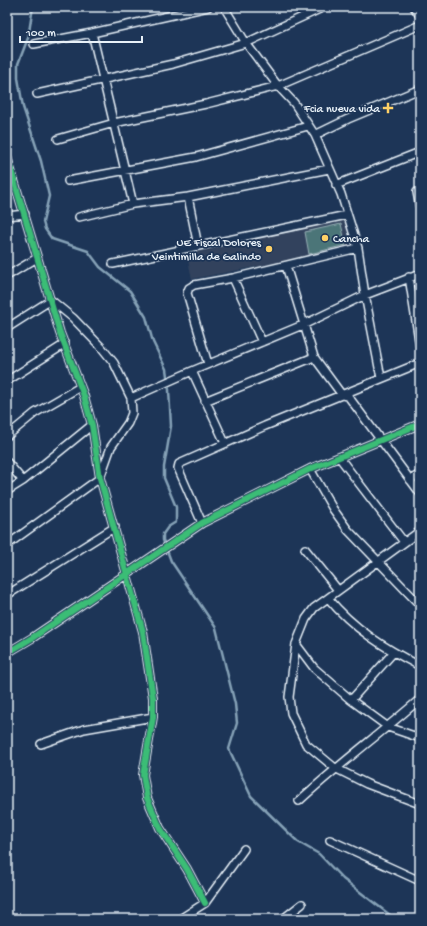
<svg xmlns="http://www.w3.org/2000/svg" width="427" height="926" font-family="'Gochi Hand',sans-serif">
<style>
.built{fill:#31435d}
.pitch{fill:#4c7478;stroke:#9ab2b8}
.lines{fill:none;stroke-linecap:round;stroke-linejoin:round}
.stream{stroke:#86a2b7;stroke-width:2.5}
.street-casing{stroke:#e8f1f8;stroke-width:10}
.street{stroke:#1d3557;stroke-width:7}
.cycleway-casing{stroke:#1d3557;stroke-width:8}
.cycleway{stroke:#3abd76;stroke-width:6}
.poi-dot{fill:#ffd166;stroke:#1d3557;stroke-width:1.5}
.labels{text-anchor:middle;stroke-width:3.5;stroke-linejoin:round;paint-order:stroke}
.poi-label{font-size:12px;fill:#e8f1f8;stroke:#1d3557;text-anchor:end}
</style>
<rect width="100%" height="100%" fill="#1d3557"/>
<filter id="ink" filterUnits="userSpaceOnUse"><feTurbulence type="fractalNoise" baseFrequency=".025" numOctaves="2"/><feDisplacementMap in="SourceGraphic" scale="8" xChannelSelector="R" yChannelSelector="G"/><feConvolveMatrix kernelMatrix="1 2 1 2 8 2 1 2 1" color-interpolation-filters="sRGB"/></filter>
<g filter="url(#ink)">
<path class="built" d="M345,219L350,246L292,260L192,279L186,251Z"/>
<path class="pitch" d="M341,224L346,245L309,254L305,232Z"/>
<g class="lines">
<path class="stream" d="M33,7L28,38L18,64V78L23,107L41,161L49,196L43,222L45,229L52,239L88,251L100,267L130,291L146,317L153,342L166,369L169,390L171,426L164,467V478L176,507V522L168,527L163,534V540L171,561L216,628L235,704L237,723L229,749L251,796L298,842L319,854L343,879L390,915L392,919"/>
<g class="street-casing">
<path id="street" d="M224,7L246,43L278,86L294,103L315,135L341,194L358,248L365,295L381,378
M414,7L420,16
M92,33L133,204
M34,44L92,33L208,7
M37,94L173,64L246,43L324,7
M315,135L348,119L420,89
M58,139L114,123L206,104L278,86L420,25
M7,157L60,333L84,396L92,425L100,478L143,632L153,698V717L143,775L147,798L160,828L187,869L205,903
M68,181L196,157L308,126
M336,185L420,152
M417,192L420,208
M188,197L198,246
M7,216L25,214
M79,217L133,204L188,197L329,169
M113,264L347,215
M286,266L314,357L342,395L348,396L420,493
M7,276L37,258
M409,277L420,347
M233,278L262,342
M7,328L51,300L73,318L102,348L114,363L131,398L132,413L128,423L111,447L100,478L7,545
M208,364L187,293L189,288L194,285L233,278L358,248
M7,381L65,344
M131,398L192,371
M205,401L314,357
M7,436L35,413L80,387
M225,443L192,371L305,324L365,295L420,274
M339,457L404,542
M7,462L23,481
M310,469L333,509L348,530L420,605
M410,480L420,474
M7,491L23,481L92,425
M202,523L178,468L179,464L265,426L420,363
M305,549L338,590
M7,595L115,527
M328,598L420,531
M296,644L314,668L351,700L388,727L420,738
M7,653L32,638L202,523L310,469L420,424
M420,666C384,648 353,628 328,598L314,608L306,619L296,644L289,697L291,713L306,744L335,768L367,784L420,804
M351,700L393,653
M41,744L84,729L153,717
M299,801C338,765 380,734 420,699
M330,840L420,881
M180,919L205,903L244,849
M283,919L302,904"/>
</g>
<use href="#street" class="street"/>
<g class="cycleway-casing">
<path id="cycleway" d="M7,157L60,333L84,396L92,425L100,478L143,632L153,698V717L143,775L147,798L160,828L187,869L205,903
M7,653L32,638L202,523L310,469L420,424"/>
</g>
<use href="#cycleway" class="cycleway"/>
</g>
</g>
<g class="poi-dot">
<path d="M386 102h4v4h4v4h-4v4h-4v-4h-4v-4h4z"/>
<circle cx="325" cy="238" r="4"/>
<circle cx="269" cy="249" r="4"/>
</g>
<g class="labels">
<g class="poi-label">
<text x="380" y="112">Fcia nueva vida</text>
<text x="333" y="242" text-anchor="start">Cancha</text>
<text x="261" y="246">UE Fiscal Dolores<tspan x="261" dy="14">Veintimilla de Galindo</tspan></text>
</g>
</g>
<rect width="427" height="926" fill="none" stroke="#1d3557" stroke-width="24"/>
<rect x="12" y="12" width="403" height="902" fill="none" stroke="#e8f1f8" stroke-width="1.5" filter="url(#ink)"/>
<path d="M20 36v6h122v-6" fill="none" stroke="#e8f1f8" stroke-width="2"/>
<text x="26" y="36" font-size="12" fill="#e8f1f8" stroke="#1d3557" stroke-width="3" paint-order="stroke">100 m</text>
</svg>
